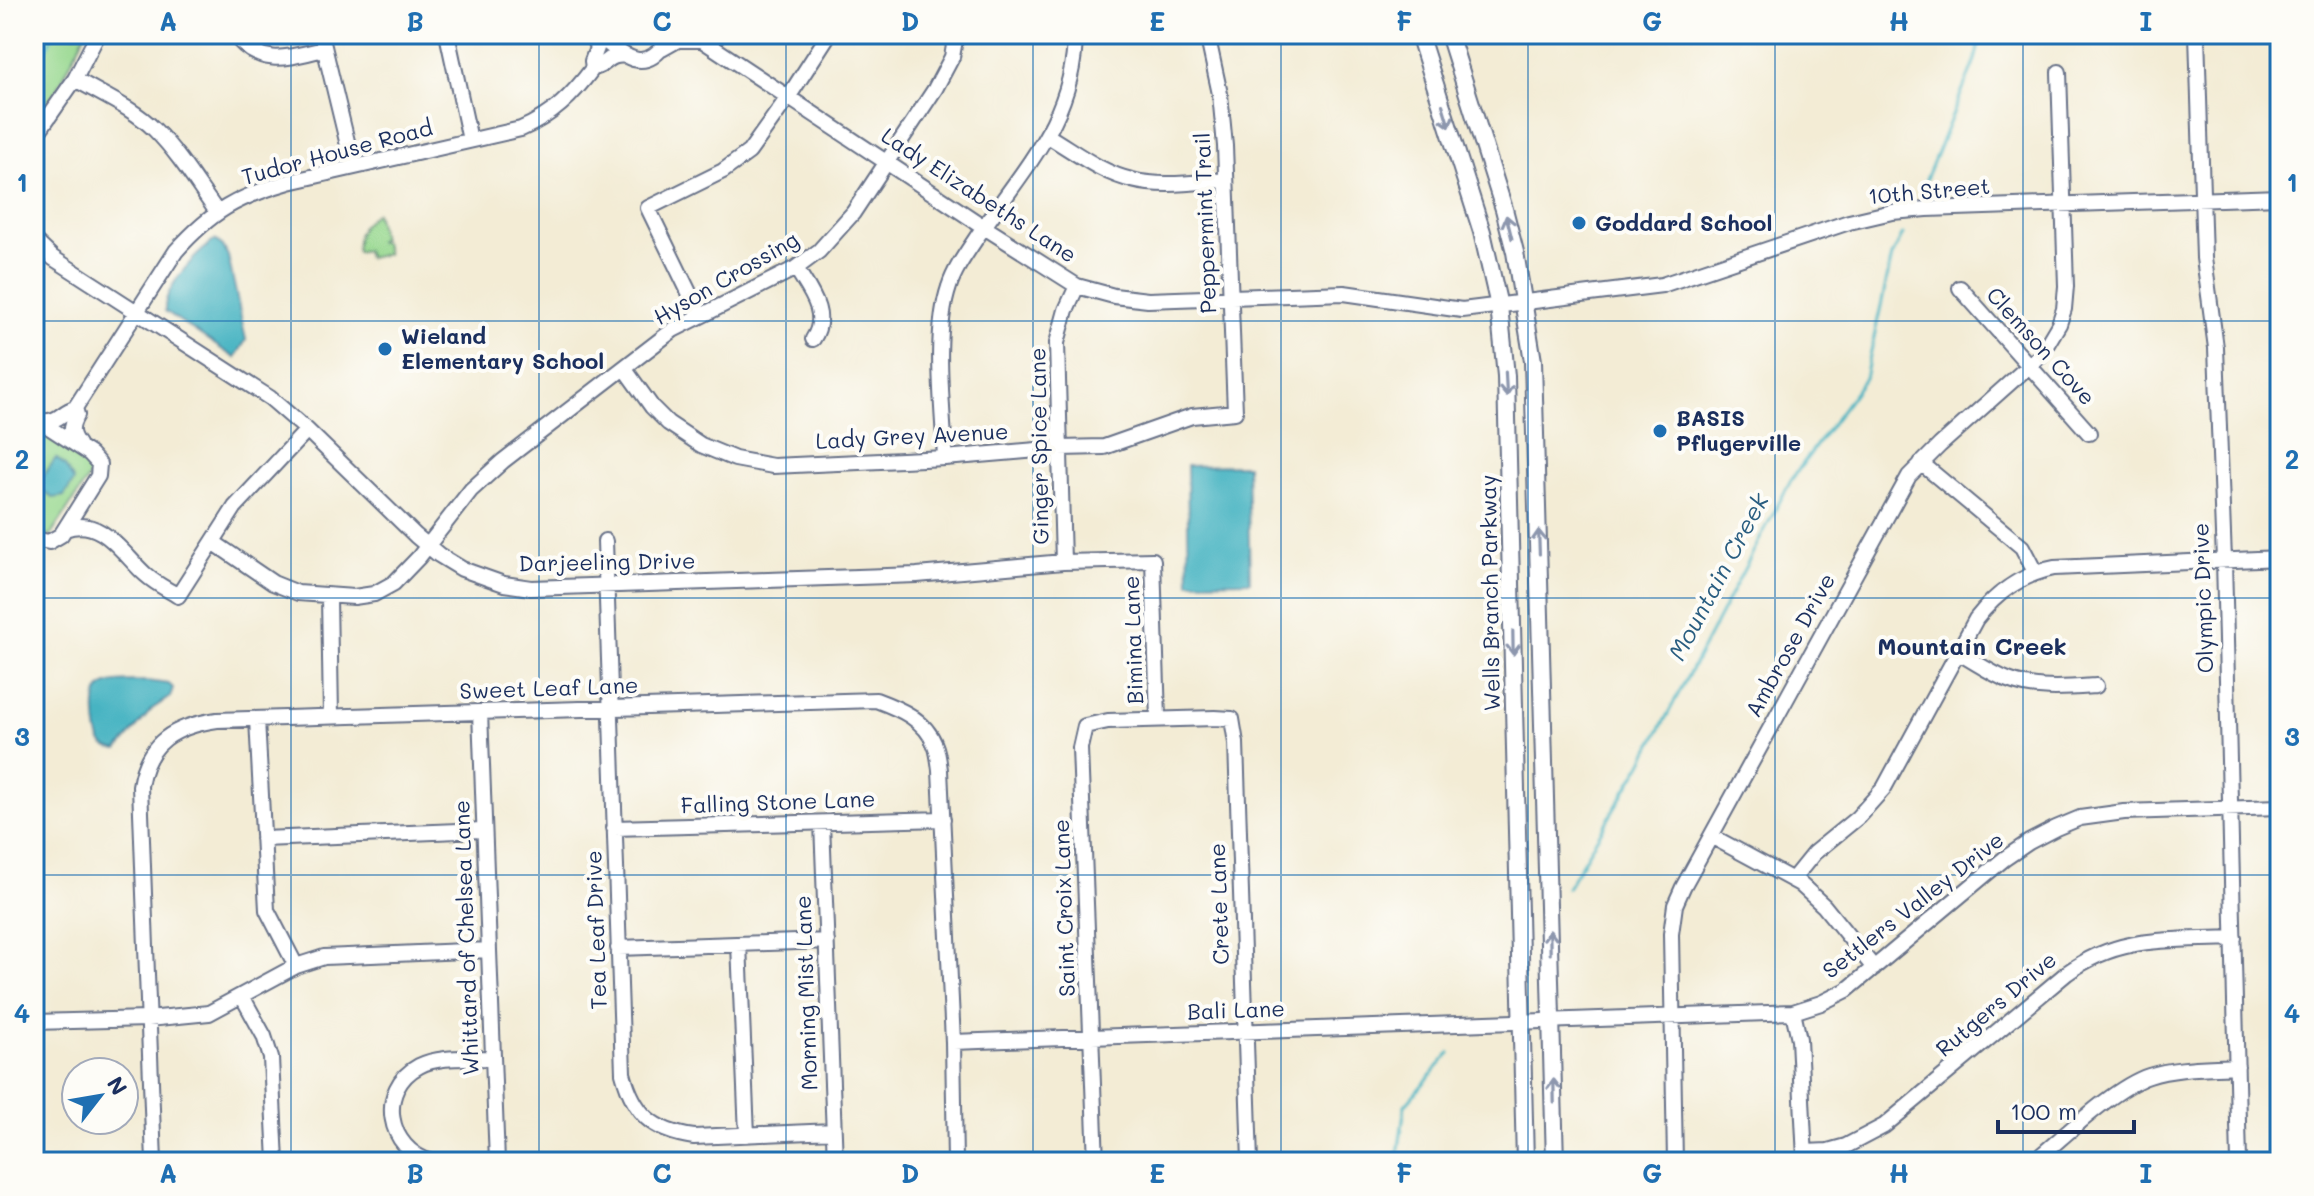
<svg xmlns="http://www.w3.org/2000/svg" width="2314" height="1196" font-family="Mali,sans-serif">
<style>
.green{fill:#97d88f;stroke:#598476;stroke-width:2}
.water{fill:#46b4c2;stroke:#307290;stroke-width:2}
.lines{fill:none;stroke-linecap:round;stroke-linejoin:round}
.stream{stroke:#46b4c2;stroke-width:3}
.minor-casing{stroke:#677188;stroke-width:18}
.major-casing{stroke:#677188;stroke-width:20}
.minor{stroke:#fff;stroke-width:14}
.major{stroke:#fff;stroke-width:16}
.oneway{stroke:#8d97ae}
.grid{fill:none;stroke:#1f6fb2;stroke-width:2;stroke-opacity:0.55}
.poi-dot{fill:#1f6fb2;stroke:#fdfcf7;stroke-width:3}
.labels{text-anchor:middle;stroke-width:8;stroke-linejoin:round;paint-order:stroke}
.street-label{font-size:22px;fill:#1b2f5e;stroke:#fdfcf7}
.poi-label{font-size:22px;font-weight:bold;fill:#1b2f5e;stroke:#fdfcf7;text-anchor:start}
.water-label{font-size:24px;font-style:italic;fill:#2a5e81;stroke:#fdfcf7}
.neighbourhood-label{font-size:24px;font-weight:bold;fill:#1b2f5e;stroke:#fdfcf7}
.neatline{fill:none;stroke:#1f6fb2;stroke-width:3}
.grid-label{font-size:26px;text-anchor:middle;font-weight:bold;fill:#1f6fb2}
</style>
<rect width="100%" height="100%" fill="#fdfcf7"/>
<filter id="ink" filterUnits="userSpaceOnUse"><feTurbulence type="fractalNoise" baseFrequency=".0125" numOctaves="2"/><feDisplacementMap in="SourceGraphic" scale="16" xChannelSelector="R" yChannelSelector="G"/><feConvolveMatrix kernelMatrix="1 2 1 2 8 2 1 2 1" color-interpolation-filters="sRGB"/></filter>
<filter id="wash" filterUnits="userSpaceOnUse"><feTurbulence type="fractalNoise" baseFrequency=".006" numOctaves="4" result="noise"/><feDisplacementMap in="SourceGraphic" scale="32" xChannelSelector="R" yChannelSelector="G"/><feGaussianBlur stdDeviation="1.8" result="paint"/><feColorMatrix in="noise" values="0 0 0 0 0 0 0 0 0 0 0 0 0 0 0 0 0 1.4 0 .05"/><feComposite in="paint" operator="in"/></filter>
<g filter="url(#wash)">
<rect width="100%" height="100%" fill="#f3ecd5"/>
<path class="green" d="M34,34H85L57,90L34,120Z
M376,213L382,239L379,240V242H384L387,254L368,258L366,250L357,252C355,234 362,223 376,213Z
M34,424L89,460L92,472L51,535L41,536L34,531Z"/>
<path class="water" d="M215,240L223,246L228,256L246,340L235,358L165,311C163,287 197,253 215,240Z
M56,458L65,466L74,481L64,496L53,498L36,487Z
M1247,465L1250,581L1189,582L1187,466Z
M146,681L169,684L173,688L170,697L152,709L118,750C111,749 105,748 101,742C96,732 92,695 102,687C111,679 134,682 146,681Z"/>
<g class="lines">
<path class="stream" d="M34,71L54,34
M1922,189L1975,60L1982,34
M1567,888L1642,763L1791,480L1865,378L1892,256L1903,234
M1397,1162L1405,1105L1450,1053"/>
</g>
</g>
<g filter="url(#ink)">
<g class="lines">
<g class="minor-casing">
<path id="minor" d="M321,34L353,166
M447,34L470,140
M592,34L597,48L592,61L593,68
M595,34C621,52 642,78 666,42
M2197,34L2204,258L2216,348L2224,560L2239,1162
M237,38C263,68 290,57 324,49
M662,49L678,40H702L984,227L1077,286L1114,296L1148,300L1344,293L1462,310L1662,285L1849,222L1892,212L1927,209L2280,197
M75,79C102,95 133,108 155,130C179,154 197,184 217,212
M1048,136C1075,152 1101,173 1132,180C1162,188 1196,182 1226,180
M34,138L75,79L98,34
M34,240L53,258L270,398L307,430L416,536L439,555L462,569L487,578L504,584L531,588L917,575L1063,562L1153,560L1158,719
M796,268C809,290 830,314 813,339
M1960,288L2089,433
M700,315L648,208L723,171L749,152L789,96L829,34
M624,368L652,407L668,423L701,445L735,459L773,466L945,458L1060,448L1104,447L1192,416L1235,412L1225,146L1220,94L1207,34
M75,408L77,415C70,426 70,434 78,444
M40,421C60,423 60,412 75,408L176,251C212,211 237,197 289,182L521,129C553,115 572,96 593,68C608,66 607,53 627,56
M945,458C943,407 933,334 949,287C955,268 968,251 979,234C1023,169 1075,117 1075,34
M1921,463L2022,547L2035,572
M65,529C102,515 123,555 146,575C156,584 167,589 178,596L235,507L307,430
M34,539L49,542L61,535L98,476L99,464L90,454L41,422
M605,541L623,1073C634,1114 652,1131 694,1137L833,1131
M213,542L273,583L298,593L354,597L374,594L394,583L419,557L471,490L503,461L673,330L796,268L819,251L853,213L935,89L952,57L956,34
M1063,562L1057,343L1066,310L1077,286
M329,597L331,716
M1957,652C1974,661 1990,673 2008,680C2035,691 2067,688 2096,686
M480,712L497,1162
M257,719L267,910L296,966
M822,823L835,1162
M614,828L943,819
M1711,836L1800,884L1824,906L1874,968
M263,839L483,830
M1793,879L1814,853L1857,818L1884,788L1976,619C1997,592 2021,575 2054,568L2280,558
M739,944L747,1135
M618,948L827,941
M242,996L264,1036L271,1058L276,1162
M1793,1012L1799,1039L1805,1159
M34,1022L148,1019L209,1013L296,966L324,957L489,950
M953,1042L1793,1012L1821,1003L1847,990L2004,859L2029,842L2056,828L2080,818L2124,812L2280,807
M1805,1152L1828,1151L1846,1146L1884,1126L2067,973C2120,934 2172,941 2234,938
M154,1162L140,786C147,741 176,726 217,720L876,700C900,709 925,719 935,745C938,752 939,762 940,770L953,1042L955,1162
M432,1162C387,1150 376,1089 419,1066C440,1055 469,1059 493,1058
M469,1162L497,1161
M1096,1162L1080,748L1085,726L1108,721L1215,718L1232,719L1236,743L1250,1162
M1675,1162L1671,934L1675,905L1683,887L1909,476L1940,445L2040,356L2059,324L2064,309L2066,286L2059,72
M2033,1162C2064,1137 2113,1088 2149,1076C2177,1067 2208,1068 2237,1066"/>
</g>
<g class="major-casing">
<path id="major" d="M1419,34L1482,232L1499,306L1506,376L1525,1162
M1449,34L1504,209L1515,252L1533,361L1555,1162"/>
</g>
<use href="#minor" class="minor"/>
<use href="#major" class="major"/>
</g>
<defs><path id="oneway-shaft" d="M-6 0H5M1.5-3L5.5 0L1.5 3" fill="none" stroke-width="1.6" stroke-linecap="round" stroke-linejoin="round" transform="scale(2)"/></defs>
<g class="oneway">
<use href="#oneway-shaft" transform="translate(1446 116) rotate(73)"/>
<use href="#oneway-shaft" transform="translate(1509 227) rotate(-104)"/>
<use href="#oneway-shaft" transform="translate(1506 384) rotate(87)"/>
<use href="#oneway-shaft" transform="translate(1539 542) rotate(-92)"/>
<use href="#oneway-shaft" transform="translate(1513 643) rotate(89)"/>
<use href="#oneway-shaft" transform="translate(1550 942) rotate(-91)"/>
<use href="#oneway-shaft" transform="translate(1554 1091) rotate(-91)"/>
</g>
</g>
<path class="grid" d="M291,34V1162M539,34V1162M786,34V1162M1033,34V1162M1281,34V1162M1528,34V1162M1775,34V1162M2023,34V1162M34,321H2280M34,598H2280M34,875H2280"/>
<g class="poi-dot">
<circle cx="1579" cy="223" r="8"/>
<circle cx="385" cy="349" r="8"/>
<circle cx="1660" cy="431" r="8"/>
</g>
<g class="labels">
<g class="street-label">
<text transform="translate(337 152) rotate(-15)" y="8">Tudor House Road</text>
<text transform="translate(1929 191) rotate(-5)" y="8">10th Street</text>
<text transform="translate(979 195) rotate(33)" y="8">Lady Elizabeths Lane</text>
<text transform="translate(1205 223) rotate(-92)" y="8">Peppermint Trail</text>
<text transform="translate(726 278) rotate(-30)" y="8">Hyson Crossing</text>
<text transform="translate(2041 346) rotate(48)" y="8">Clemson Cove</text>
<text transform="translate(912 436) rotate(-3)" y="8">Lady Grey Avenue</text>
<text transform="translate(1039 446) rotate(-91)" y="8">Ginger Spice Lane</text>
<text transform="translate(607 562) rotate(-1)" y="8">Darjeeling Drive</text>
<text transform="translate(1490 593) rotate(-91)" y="8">Wells Branch Parkway</text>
<text transform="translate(2203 598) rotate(-92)" y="8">Olympic Drive</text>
<text transform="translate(1133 640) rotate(-92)" y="8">Bimina Lane</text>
<text transform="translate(1790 645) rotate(-61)" y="8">Ambrose Drive</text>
<text transform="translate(549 688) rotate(-2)" y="8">Sweet Leaf Lane</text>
<text transform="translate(778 802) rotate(-2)" y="8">Falling Stone Lane</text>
<text transform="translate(1219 904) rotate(-92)" y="8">Crete Lane</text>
<text transform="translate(1913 905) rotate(-38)" y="8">Settlers Valley Drive</text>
<text transform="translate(1064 908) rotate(-92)" y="8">Saint Croix Lane</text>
<text transform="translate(596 930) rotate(-92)" y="8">Tea Leaf Drive</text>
<text transform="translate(466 938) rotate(-92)" y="8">Whittard of Chelsea Lane</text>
<text transform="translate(806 993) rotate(-92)" y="8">Morning Mist Lane</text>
<text transform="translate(1996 1004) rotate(-40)" y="8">Rutgers Drive</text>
<text transform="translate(1236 1010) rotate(-2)" y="8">Bali Lane</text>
</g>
<g class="poi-label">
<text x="1595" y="231">Goddard School</text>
<text x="401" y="344">Wieland<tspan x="401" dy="25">Elementary School</tspan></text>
<text x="1676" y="426">BASIS<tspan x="1676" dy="25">Pflugerville</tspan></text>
</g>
<g class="water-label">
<text transform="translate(1719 577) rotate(-62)" y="8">Mountain Creek</text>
</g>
<g class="neighbourhood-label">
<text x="1972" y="655">Mountain Creek</text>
</g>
</g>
<rect width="2314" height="1196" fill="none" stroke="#fdfcf7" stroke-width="88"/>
<g transform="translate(100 1096) rotate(59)"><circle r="38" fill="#fdfcf7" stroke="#a3aaba" stroke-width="2"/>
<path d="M0-6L14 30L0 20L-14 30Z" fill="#1f6fb2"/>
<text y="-12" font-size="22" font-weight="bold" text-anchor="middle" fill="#1b2f5e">N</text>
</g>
<path d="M1998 1120v12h136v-12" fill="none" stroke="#1b2f5e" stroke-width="4"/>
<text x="2010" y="1120" font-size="24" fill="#1b2f5e" stroke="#fdfcf7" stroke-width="6" paint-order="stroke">100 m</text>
<rect x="44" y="44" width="2226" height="1108" class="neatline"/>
<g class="grid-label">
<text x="168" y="31">A</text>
<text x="415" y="31">B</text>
<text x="662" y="31">C</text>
<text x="910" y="31">D</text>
<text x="1157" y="31">E</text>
<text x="1404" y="31">F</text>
<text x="1652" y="31">G</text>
<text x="1899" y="31">H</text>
<text x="2146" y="31">I</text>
<text x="22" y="192">1</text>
<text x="2292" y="192">1</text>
<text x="22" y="469">2</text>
<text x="2292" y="469">2</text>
<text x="22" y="746">3</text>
<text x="2292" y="746">3</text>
<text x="22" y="1023">4</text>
<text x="2292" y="1023">4</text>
<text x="168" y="1183">A</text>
<text x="415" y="1183">B</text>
<text x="662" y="1183">C</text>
<text x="910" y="1183">D</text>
<text x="1157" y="1183">E</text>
<text x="1404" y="1183">F</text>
<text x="1652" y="1183">G</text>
<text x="1899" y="1183">H</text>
<text x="2146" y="1183">I</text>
</g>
</svg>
